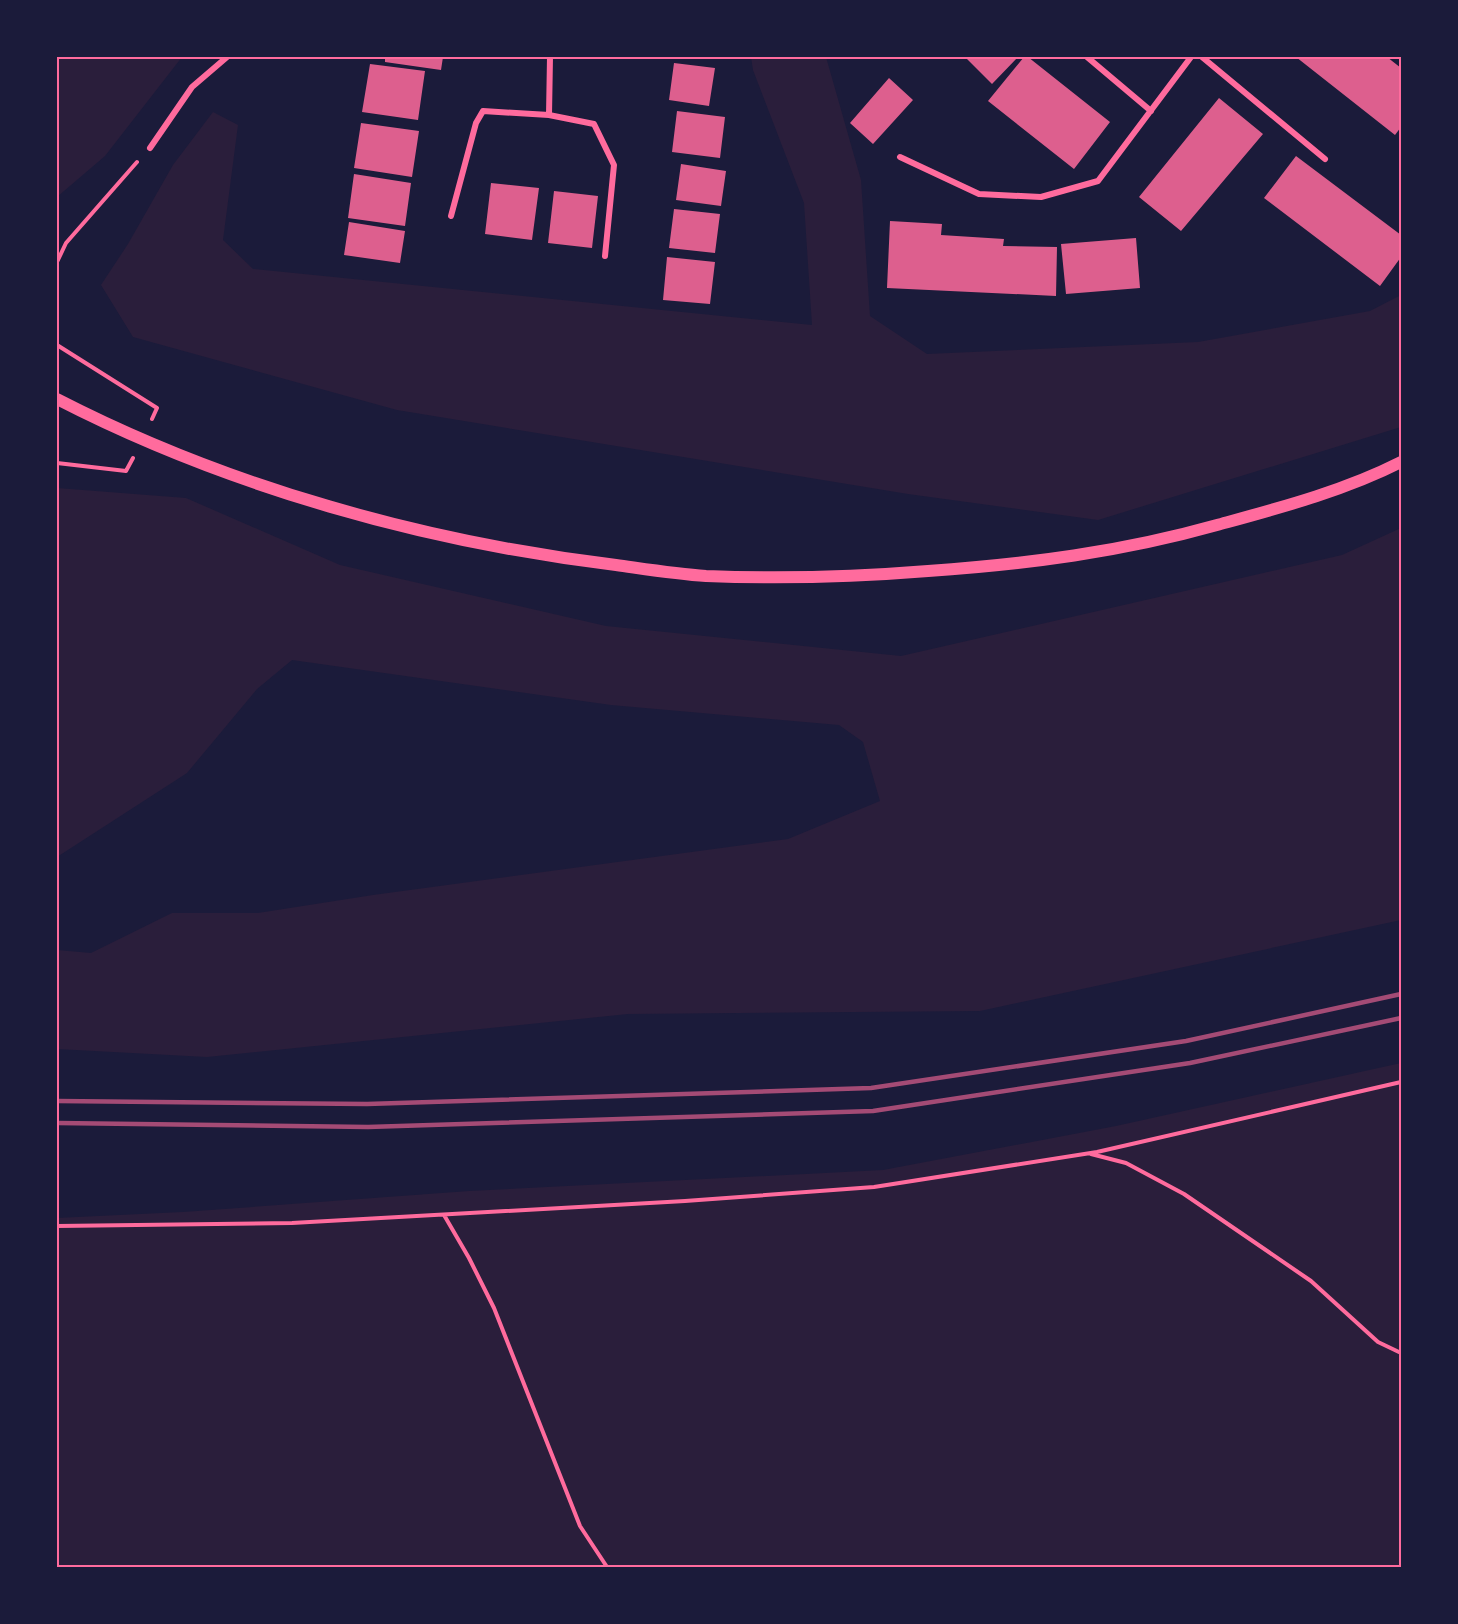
<svg xmlns="http://www.w3.org/2000/svg" width="1458" height="1624" font-family="Commissioner,sans-serif">
<style>
.green{fill:#2a1e3b}
.building{fill:#dd5f8e}
.lines{fill:none;stroke-linecap:round;stroke-linejoin:round}
.path{stroke:#ff6b9d;stroke-width:4}
.minor{stroke:#ff6b9d;stroke-width:6}
.secondary{stroke:#ff6b9d;stroke-width:12}
.rail{stroke:#a44b75;stroke-width:4.5}
.neatline{fill:none;stroke:#ff6b9d;stroke-width:2}
</style>
<rect width="100%" height="100%" fill="#1b1b3a"/>
<path class="green" d="M57,57H182L105,156L57,197Z
M751,57H826L861,180L870,316L927,354L1198,342L1370,311L1401,295V427L1098,520L908,494L397,410L133,337L101,285L128,244L173,165L213,112L238,125L223,240L253,269L812,325L804,203L753,70Z
M57,488L186,498L340,565L606,626L901,656L1342,555L1401,528V920L980,1011L628,1014L207,1057L57,1049V950L91,953L172,913H258L373,895L788,839L880,801L863,742L839,725L611,705L292,660L257,689L187,773L57,857Z
M1401,1063V1567H57V1218L183,1212L469,1191L883,1170L1116,1126Z"/>
<path class="building" d="M385,57H443L441,70L385,62Z
M965,57H1018L992,84Z
M1024,57H1028L1110,122L1074,169L988,101Z
M1296,57H1387L1401,68V127L1395,135Z
M674,63L715,68L709,106L669,100Z
M370,64L425,71L418,120L362,112Z
M889,78L913,100L873,144L850,123Z
M1219,98L1263,134L1181,231L1139,197Z
M677,111L725,117L720,158L672,152Z
M361,123L419,131L412,177L354,168Z
M1296,156L1401,235V257L1380,286L1264,198Z
M681,164L726,171L721,206L676,200Z
M354,174L411,183L405,226L348,218Z
M491,183L539,188L532,240L485,234Z
M554,191L598,196L592,248L548,243Z
M674,209L720,214L715,253L669,248Z
M890,221L942,224L941,235L1004,239L1003,246L1057,247L1056,296L887,288Z
M349,222L405,231L400,263L344,255Z
M1136,238L1140,288L1066,294L1061,244Z
M667,257L715,262L710,304L663,300Z"/>
<g class="lines">
<path class="path" d="M57,262L66,243L137,162
M57,345L157,408L152,419
M57,463L126,471L133,458
M1091,1154L1126,1163L1184,1194L1311,1281L1378,1342L1401,1353
M444,1215L469,1258L494,1308L580,1526L607,1567
M57,1226L292,1223L685,1201L874,1187L1097,1152L1401,1082"/>
<path class="minor" d="M1087,57L1151,111
M1202,57L1325,159
M549,115L550,57
M150,148L192,87L227,57
M900,157L979,194L1041,197L1098,181L1191,57
M451,216L476,123L483,111L549,115L594,124L614,165L605,256"/>
<path class="secondary" d="M57,399C228,487 425,542 616,565C645,569 676,574 706,576C780,579 854,577 928,571C1028,564 1121,552 1217,525C1279,508 1344,491 1401,462"/>
<path class="rail" d="M57,1101L367,1104L871,1088L1186,1041L1401,994
M57,1123L368,1127L873,1111L1190,1063L1401,1018"/>
</g>
<rect width="1458" height="1624" fill="none" stroke="#1b1b3a" stroke-width="117"/>
<rect x="58" y="58" width="1342" height="1508" class="neatline"/>
</svg>
